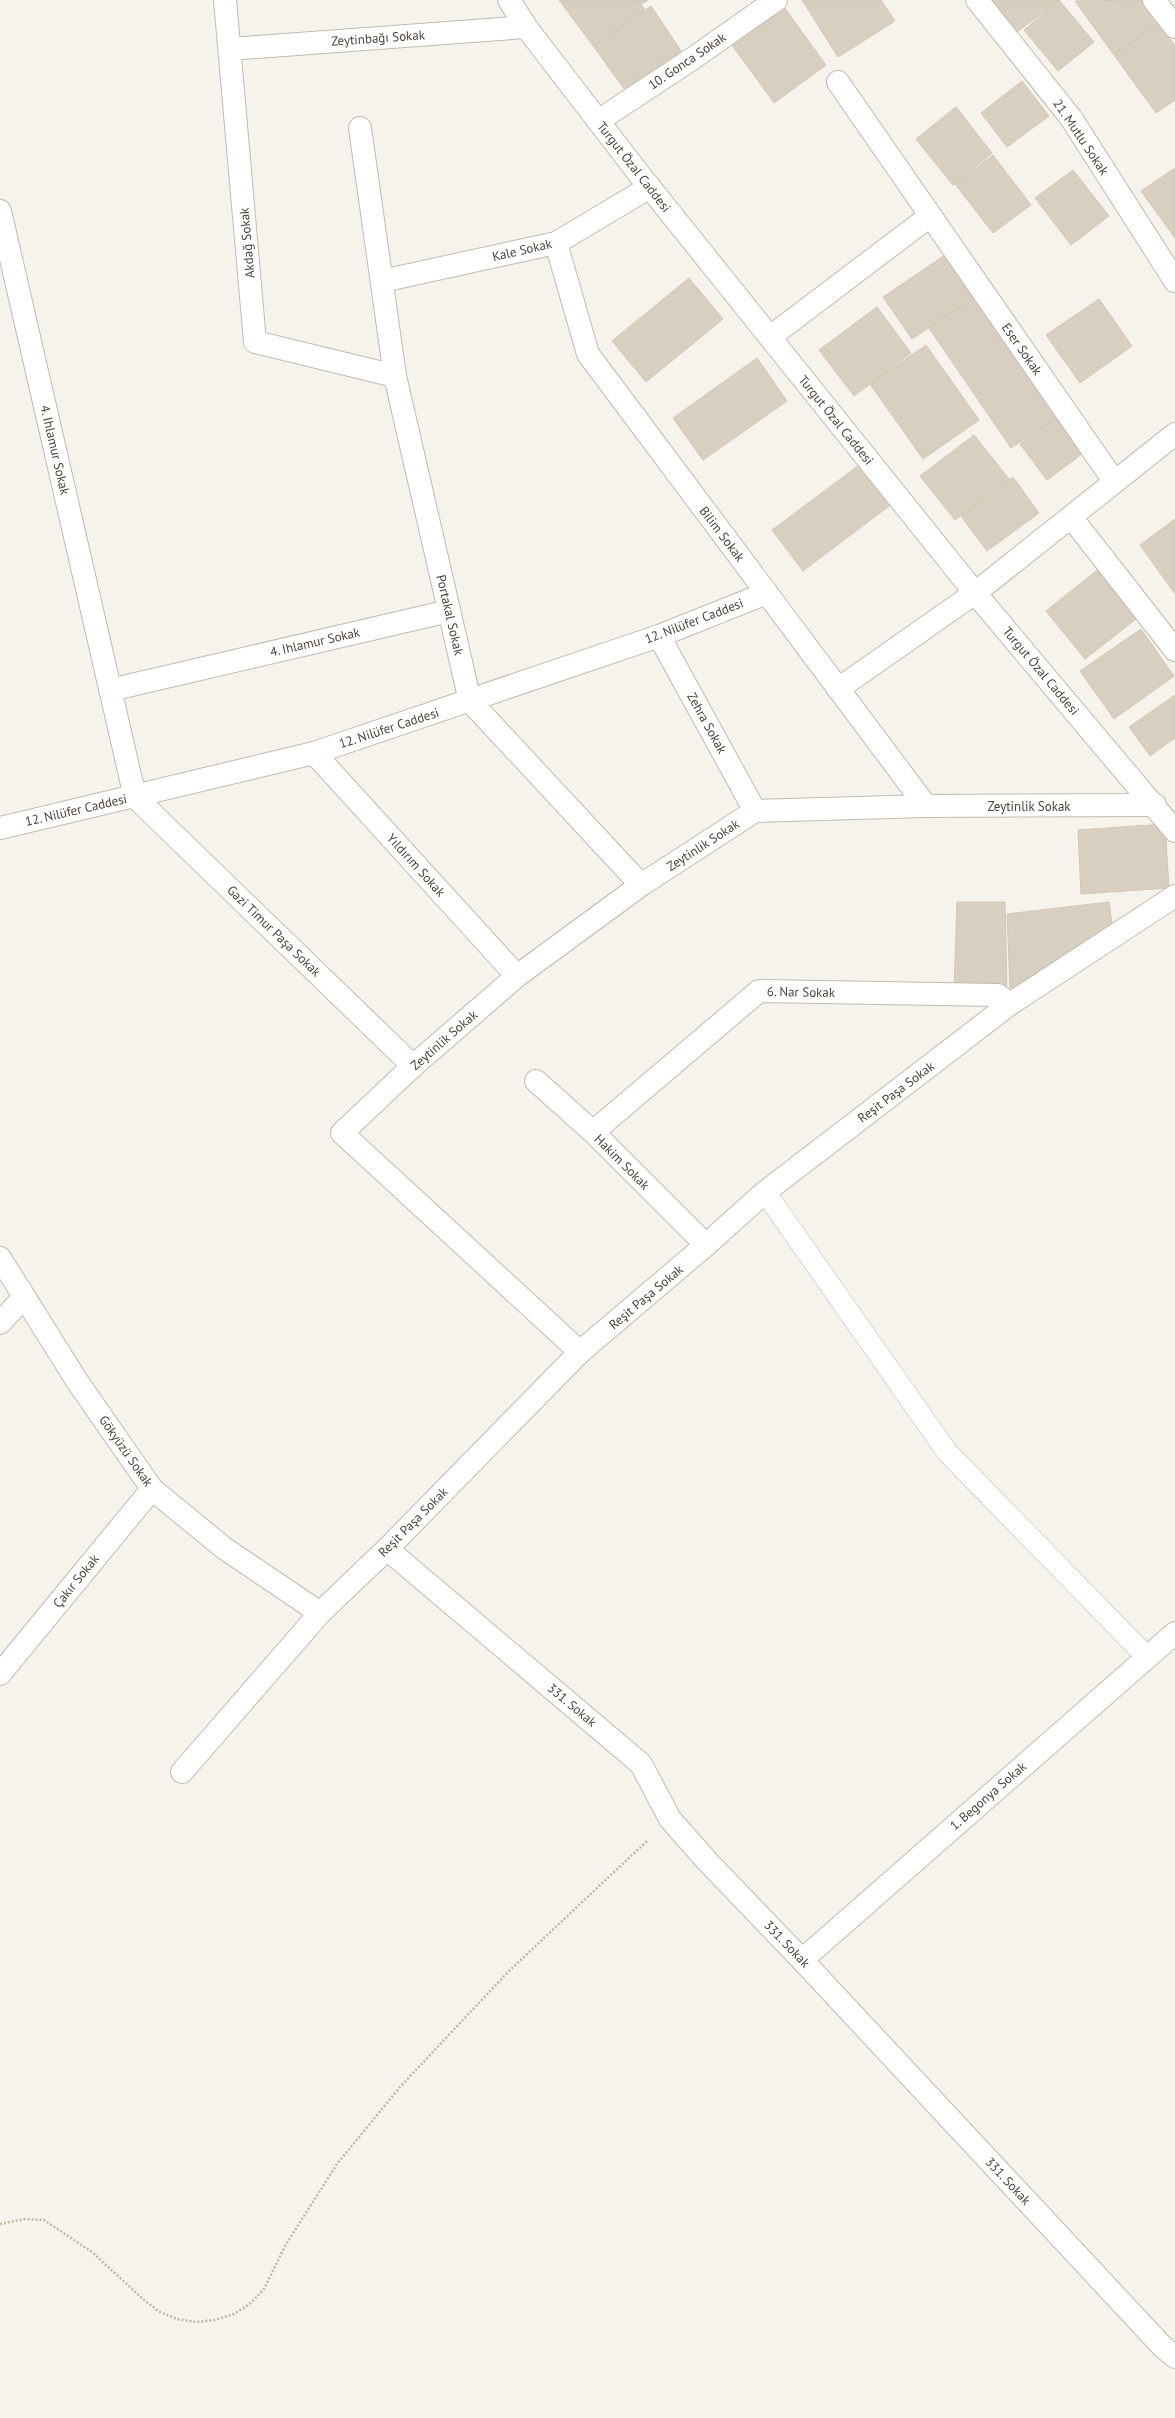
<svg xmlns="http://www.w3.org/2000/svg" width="1175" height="2418" font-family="'PT Sans',sans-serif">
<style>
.building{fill:#d8cfc1;stroke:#d3c7b4}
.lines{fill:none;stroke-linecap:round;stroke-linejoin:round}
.service-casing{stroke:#c2bbae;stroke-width:22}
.minor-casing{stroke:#c2bbae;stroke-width:24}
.tertiary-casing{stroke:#c2bbae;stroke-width:24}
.path{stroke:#c4b79f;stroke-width:2.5;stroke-dasharray:2 2;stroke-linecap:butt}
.service{stroke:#fff;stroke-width:21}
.minor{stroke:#fff;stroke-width:22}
.tertiary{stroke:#fff;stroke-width:22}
.labels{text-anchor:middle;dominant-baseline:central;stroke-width:3;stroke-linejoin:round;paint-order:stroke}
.street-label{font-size:13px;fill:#4b4439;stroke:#fff}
</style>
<rect width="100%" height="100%" fill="#f6f3ec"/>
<g class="building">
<path d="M 559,0 L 638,0 L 645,10 L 594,47 Z"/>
<path d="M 638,0 L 648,0 L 641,4 Z"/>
<path d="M 802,0 L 881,0 L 895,21 L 838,57 Z"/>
<path d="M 993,0 L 1059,0 L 1017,32 Z"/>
<path d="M 1059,0 L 1094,42 L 1058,71 L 1024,30 Z"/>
<path d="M 1142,0 L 1159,23 L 1114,55 L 1075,1 Z"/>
<path d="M 651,6 L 681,51 L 627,93 L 594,47 Z"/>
<path d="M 784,7 L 826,65 L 774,103 L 732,45 Z"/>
<path d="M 1159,23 L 1175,46 L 1175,100 L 1156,113 L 1114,55 Z"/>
<path d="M 1022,81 L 1049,116 L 1007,147 L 981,113 Z"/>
<path d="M 956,107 L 992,153 L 953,185 L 916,139 Z"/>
<path d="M 993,155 L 1031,205 L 993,233 L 955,184 Z"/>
<path d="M 1175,168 L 1175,238 L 1141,191 Z"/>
<path d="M 1073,170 L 1109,216 L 1071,245 L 1035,198 Z"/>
<path d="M 945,255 L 974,297 L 912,339 L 883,297 Z"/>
<path d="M 689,278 L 723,319 L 646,382 L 612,341 Z"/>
<path d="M 974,297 L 1066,411 L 1011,448 L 929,328 Z"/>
<path d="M 1099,299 L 1132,346 L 1080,383 L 1046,335 Z"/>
<path d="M 877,307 L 911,353 L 854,396 L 819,350 Z"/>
<path d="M 926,345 L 979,420 L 923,459 L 870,384 Z"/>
<path d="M 757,358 L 787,401 L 703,460 L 673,418 Z"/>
<path d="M 1072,406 L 1098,442 L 1047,480 L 1020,444 Z"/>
<path d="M 974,435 L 1009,479 L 955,520 L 920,476 Z"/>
<path d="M 866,460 L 897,500 L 803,571 L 772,530 Z"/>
<path d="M 1013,477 L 1039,513 L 987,551 L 961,516 Z"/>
<path d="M 1175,519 L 1175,594 L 1140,545 Z"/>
<path d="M 1101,567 L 1140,616 L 1085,659 L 1046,611 Z"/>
<path d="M 1141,629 L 1174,676 L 1114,719 L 1080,671 Z"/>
<path d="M 1175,695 L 1175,738 L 1150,756 L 1129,727 Z"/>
<path d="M 1165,824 L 1169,888 L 1081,894 L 1078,830 Z"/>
<path d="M 957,902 L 1005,902 L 1007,991 L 954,990 Z"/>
<path d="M 1109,902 L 1113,931 L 1030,986 L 1010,988 L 1007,914 Z"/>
</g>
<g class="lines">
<g class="service-casing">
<path id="service" d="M 765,1192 L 947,1452 L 1147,1657"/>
</g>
<g class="minor-casing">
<g id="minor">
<path d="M 225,0 L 255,342 L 395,376"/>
<path d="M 977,0 L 1071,118 L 1175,281"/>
<path d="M 1154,0 L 1175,27"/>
<path d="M 230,49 L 526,27"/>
<path d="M 838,82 L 1114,481"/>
<path d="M 598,121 L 692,59 L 776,0"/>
<path d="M 360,128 L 395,376 L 470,701 L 641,885"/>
<path d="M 0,211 L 135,797 L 413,1066"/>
<path d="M 556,243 L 588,354 L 926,806"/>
<path d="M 382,281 L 556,243 L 650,187"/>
<path d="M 770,337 L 930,216"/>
<path d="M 1071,517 L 1175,650"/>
<path d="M 659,636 L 755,811"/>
<path d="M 838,689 L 975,593 L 1175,434"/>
<path d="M 110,690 L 449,611"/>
<path d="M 314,753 L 517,976"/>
<path d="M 0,828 L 314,753 L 659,636 L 767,593"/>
<path d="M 536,1081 L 593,1132 L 706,1245"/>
<path d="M 593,1132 L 759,991 L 998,995 L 1010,1004"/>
<path d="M 0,1258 L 77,1381 L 152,1489 L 224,1548 L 320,1613"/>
<path d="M 0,1323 L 24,1297"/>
<path d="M 580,1352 L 342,1133 L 413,1066 L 517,976 L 641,885 L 755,811 L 926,806 L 1155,805"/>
<path d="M 387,1549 L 641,1764 L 670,1819 L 707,1861 L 802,1960 L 1162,2346 L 1175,2357"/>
<path d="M 0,1674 L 152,1489"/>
<path d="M 182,1772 L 320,1613 L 387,1549 L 580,1352 L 706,1245 L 765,1192 L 1010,1004 L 1175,896"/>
<path d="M 802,1960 L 1175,1633"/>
</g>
</g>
<g class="tertiary-casing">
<path id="tertiary" d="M 509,0 L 526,27 L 639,174 L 975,593 L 1175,831"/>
</g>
<path class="path" d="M 0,2224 L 25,2219 L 44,2220 L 92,2252 L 144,2300 L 160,2312 L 177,2319 L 196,2322 L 215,2320 L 234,2314 L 251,2303 L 264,2289 L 285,2246 L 337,2164 L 400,2087 L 508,1972 L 647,1841"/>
<use href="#service" class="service"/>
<use href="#minor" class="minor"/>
<use href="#tertiary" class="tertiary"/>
</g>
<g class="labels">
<g class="street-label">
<text transform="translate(378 38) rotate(-4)">Zeytinbağı Sokak</text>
<text transform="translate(687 61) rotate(-34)">10. Gonca Sokak</text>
<text transform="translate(1081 137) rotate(56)">21. Mutlu Sokak</text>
<text transform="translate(634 167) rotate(52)">Turgut Özal Caddesi</text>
<text transform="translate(247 243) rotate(-95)">Akdağ Sokak</text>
<text transform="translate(522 250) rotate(-13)">Kale Sokak</text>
<text transform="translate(1022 349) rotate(55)">Eser Sokak</text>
<text transform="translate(836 420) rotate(51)">Turgut Özal Caddesi</text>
<text transform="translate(55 450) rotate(77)">4. Ihlamur Sokak</text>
<text transform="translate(722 534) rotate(53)">Bilim Sokak</text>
<text transform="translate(450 615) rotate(77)">Portakal Sokak</text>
<text transform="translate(694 621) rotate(-21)">12. Nilüfer Caddesi</text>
<text transform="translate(315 642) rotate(-13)">4. Ihlamur Sokak</text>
<text transform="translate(1041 671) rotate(50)">Turgut Özal Caddesi</text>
<text transform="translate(707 723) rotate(61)">Zehra Sokak</text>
<text transform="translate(389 728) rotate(-18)">12. Nilüfer Caddesi</text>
<text x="1029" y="806">Zeytinlik Sokak</text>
<text transform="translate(76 810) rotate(-13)">12. Nilüfer Caddesi</text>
<text transform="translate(703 845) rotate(-33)">Zeytinlik Sokak</text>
<text transform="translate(416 865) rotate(48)">Yıldırım Sokak</text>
<text transform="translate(274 931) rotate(44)">Gazi Timur Paşa Sokak</text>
<text transform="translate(801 992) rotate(1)">6. Nar Sokak</text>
<text transform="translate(444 1040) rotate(-41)">Zeytinlik Sokak</text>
<text transform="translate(896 1092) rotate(-37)">Reşit Paşa Sokak</text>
<text transform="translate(622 1162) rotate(45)">Hakim Sokak</text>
<text transform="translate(646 1297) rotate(-40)">Reşit Paşa Sokak</text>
<text transform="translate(126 1451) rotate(55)">Gökyüzü Sokak</text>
<text transform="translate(413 1522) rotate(-45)">Reşit Paşa Sokak</text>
<text transform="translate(76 1581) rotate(-51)">Çakır Sokak</text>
<text transform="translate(572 1705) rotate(40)">331. Sokak</text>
<text transform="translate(988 1796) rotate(-41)">1. Begonya Sokak</text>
<text transform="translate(787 1944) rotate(46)">331. Sokak</text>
<text transform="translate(1008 2181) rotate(47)">331. Sokak</text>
</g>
</g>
</svg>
